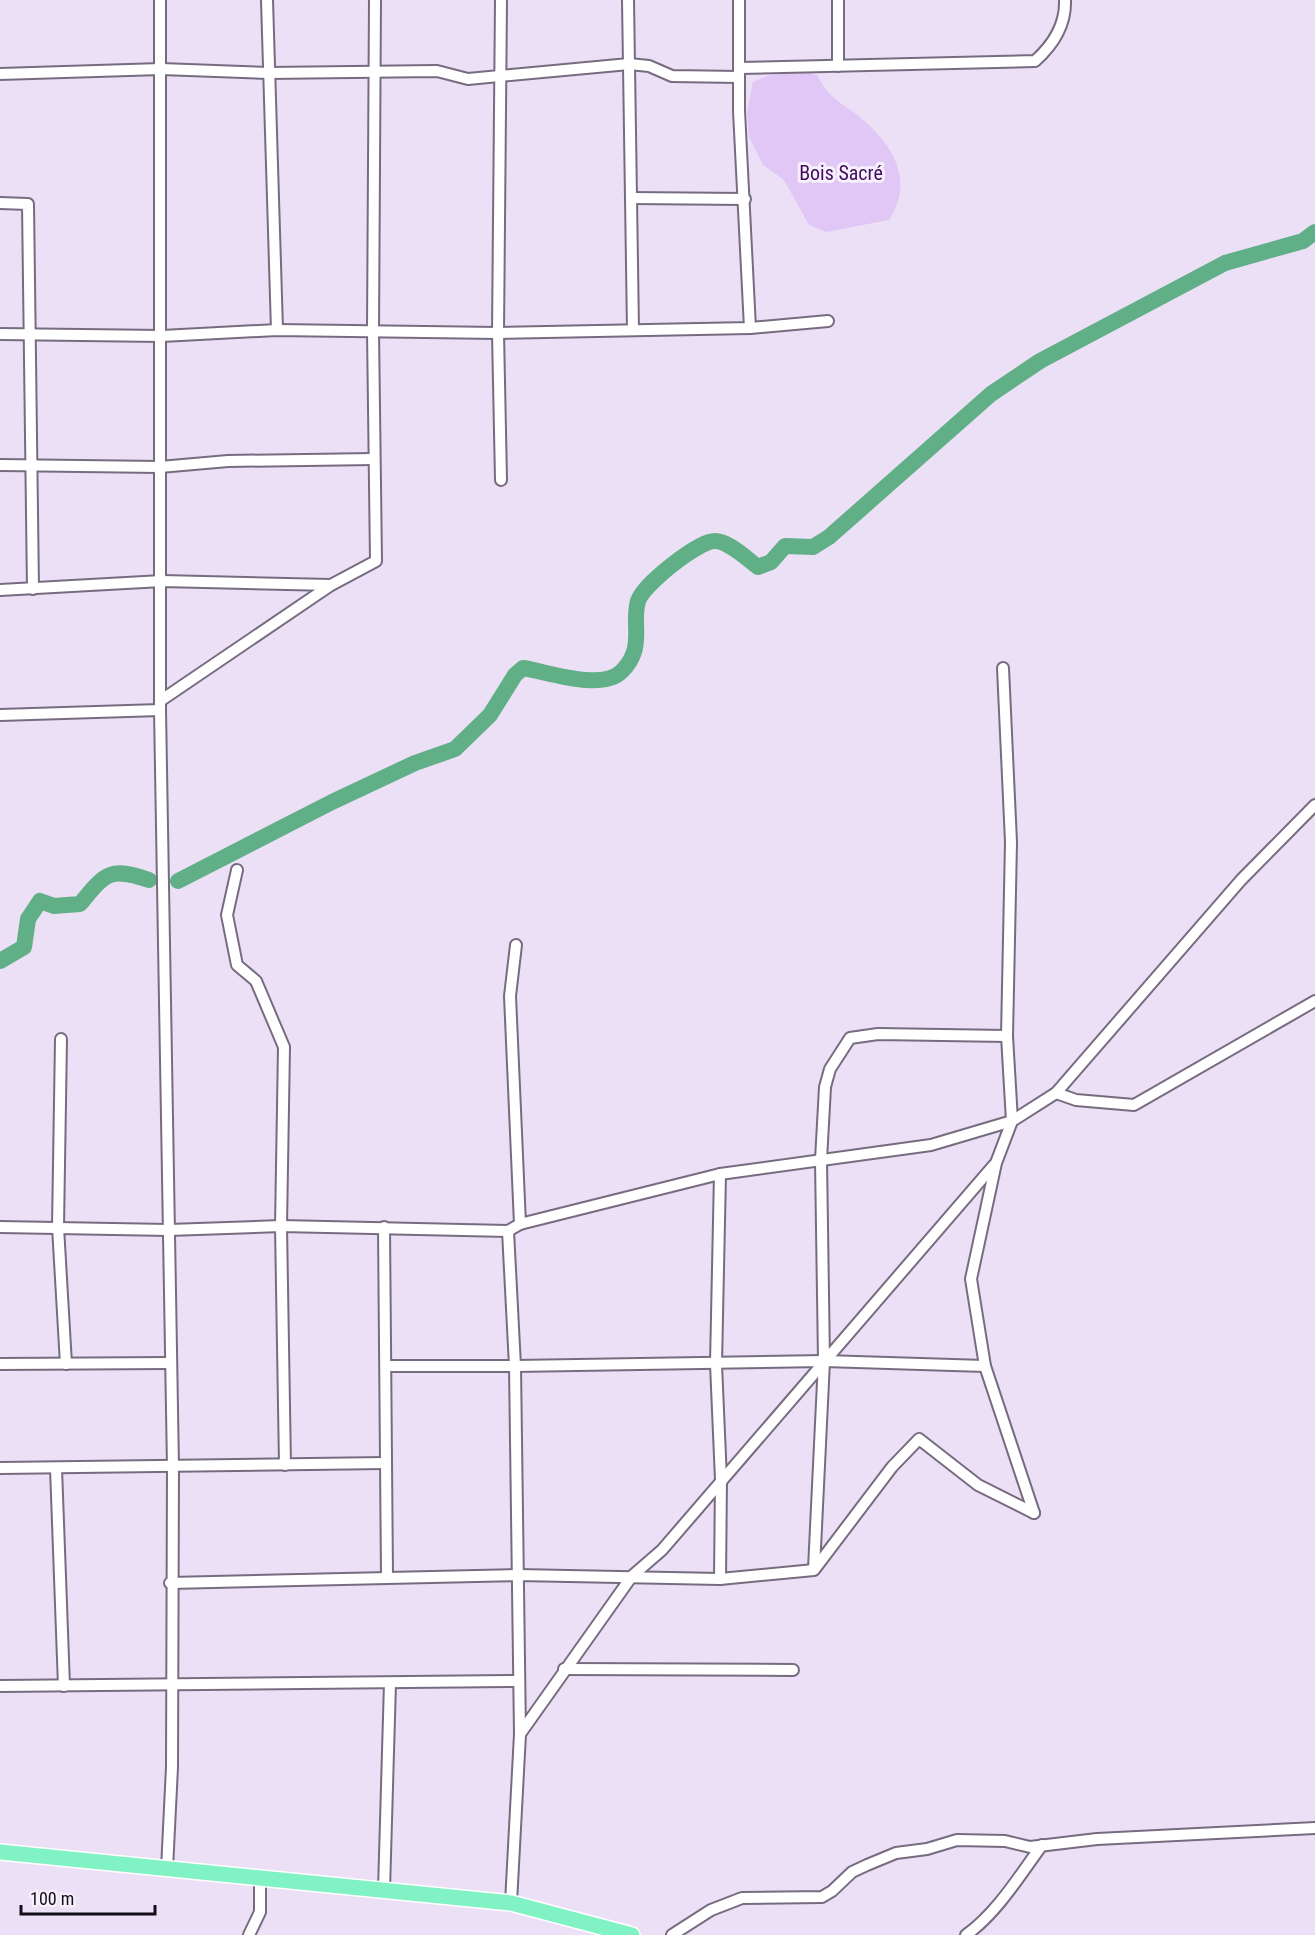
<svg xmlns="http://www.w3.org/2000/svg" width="1315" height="1935" font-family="'Roboto Condensed',sans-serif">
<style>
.green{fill:#e1c7f5}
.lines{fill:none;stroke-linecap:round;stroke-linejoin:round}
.river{stroke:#60af86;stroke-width:16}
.street-casing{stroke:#776c7f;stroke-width:14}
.primary-casing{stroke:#fff;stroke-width:18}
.street{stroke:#fff;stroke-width:10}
.primary{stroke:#80f2c4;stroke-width:15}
.labels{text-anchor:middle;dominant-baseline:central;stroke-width:6;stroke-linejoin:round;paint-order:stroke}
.park-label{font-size:20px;fill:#400d5a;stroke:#f7f0fd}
</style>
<rect width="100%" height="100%" fill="#ece0f6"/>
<path class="green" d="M 804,70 L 818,76 C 828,98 842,103 860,117 C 893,145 915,180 889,220 L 826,232 L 809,225 L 784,180 L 763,165 L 749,137 L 747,112 L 753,82 L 767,76 Z"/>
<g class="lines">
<g class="river">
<path d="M 178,881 L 332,802 L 415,763 L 455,749 L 490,715 L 515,675 L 523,668 C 548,672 601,691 621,672 C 646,648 631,625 638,601 C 644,584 698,541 715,541 C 729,541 747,559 758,567 L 771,562 L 785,546 L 813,547 L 829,537 L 991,394 L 1040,361 L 1225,263 L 1303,241 L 1315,232"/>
<path d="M 0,961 L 24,947 L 28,919 L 40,901 L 54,906 L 80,904 C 105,874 109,866 149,880"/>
</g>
<g class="street-casing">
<g id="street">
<path d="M 160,0 L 160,710 L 173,1467 L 172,1767 L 167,1869"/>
<path d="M 267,0 L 277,330"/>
<path d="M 501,0 L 498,333 L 501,480"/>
<path d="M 628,0 L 633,330"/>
<path d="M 739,0 L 739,111 L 750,328"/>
<path d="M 838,66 L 838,0"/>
<path d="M 739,68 L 1035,61 C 1054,44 1066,25 1065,0"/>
<path d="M 0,74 L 161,69 L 268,73 L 437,71 L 468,79 L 629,64 L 649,66 L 672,76 L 739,77"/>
<path d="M 631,198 L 745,199"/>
<path d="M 0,203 L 28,204 L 33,589"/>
<path d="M 0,334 L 162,336 L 277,330 L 498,333 L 750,328 L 828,321"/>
<path d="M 0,465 L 160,467 L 228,461 L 374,459"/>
<path d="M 0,590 L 162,581 L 331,585"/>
<path d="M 1003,668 L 1011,842 L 1007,1036 L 1012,1121 L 996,1163 L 971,1279 L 985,1366 L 1034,1513"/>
<path d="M 160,701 L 331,585 L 376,561 L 373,331 L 375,0"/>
<path d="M 0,715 L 160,710"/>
<path d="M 237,870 L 227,915 L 237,965 L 256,981 L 284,1047 L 281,1226 L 285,1465"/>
<path d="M 516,945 L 510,996 L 520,1224"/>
<path d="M 61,1039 L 58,1227 L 66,1364"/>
<path d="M 1056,1093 L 1076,1100 L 1134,1105 L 1315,1001"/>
<path d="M 720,1174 L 716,1364 L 721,1480 L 720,1579"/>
<path d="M 0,1227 L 169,1230 L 281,1226 L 508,1231 L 520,1224 L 720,1174 L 931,1145 L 1012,1121 L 1056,1093 L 1241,880 L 1315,805"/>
<path d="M 384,1227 L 387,1577"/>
<path d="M 508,1231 L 515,1366 L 520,1734 L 511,1903"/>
<path d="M 0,1364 L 170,1363"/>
<path d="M 387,1366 L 515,1366 L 824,1361 L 985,1366"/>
<path d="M 0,1468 L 385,1463"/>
<path d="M 56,1468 L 64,1686"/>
<path d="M 814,1569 L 824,1361 L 821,1160 L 825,1087 L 830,1069 L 850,1038 L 878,1034 L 1007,1036"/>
<path d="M 170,1583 L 518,1575 L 720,1579 L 814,1570 L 892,1467 L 919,1439 L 978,1485 L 1034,1513"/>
<path d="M 564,1669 L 793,1670"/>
<path d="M 0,1686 L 518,1681"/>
<path d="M 520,1734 L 632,1576 L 662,1550 L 994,1165"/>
<path d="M 384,1890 L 390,1683"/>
<path d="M 249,1935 L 260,1912 L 260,1878"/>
<path d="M 672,1935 L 711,1910 L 742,1898 L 822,1897 L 832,1891 L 852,1872 L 867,1865 L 896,1853 L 927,1849 L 957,1840 L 1005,1841 L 1030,1847 L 1097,1839 L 1315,1828"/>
<path d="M 966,1935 C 997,1913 1020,1875 1042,1845"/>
</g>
</g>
<g class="primary-casing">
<path id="primary" d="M 0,1852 L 511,1903 L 632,1935"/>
</g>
<use href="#street" class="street"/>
<use href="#primary" class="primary"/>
</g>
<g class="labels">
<g class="park-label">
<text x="841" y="173">Bois Sacré</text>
</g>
</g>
<path d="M21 1905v9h134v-9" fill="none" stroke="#120e15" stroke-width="3"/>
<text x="30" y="1905" font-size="18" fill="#120e15" stroke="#f7f0fd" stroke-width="4.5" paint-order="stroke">100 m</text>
</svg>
